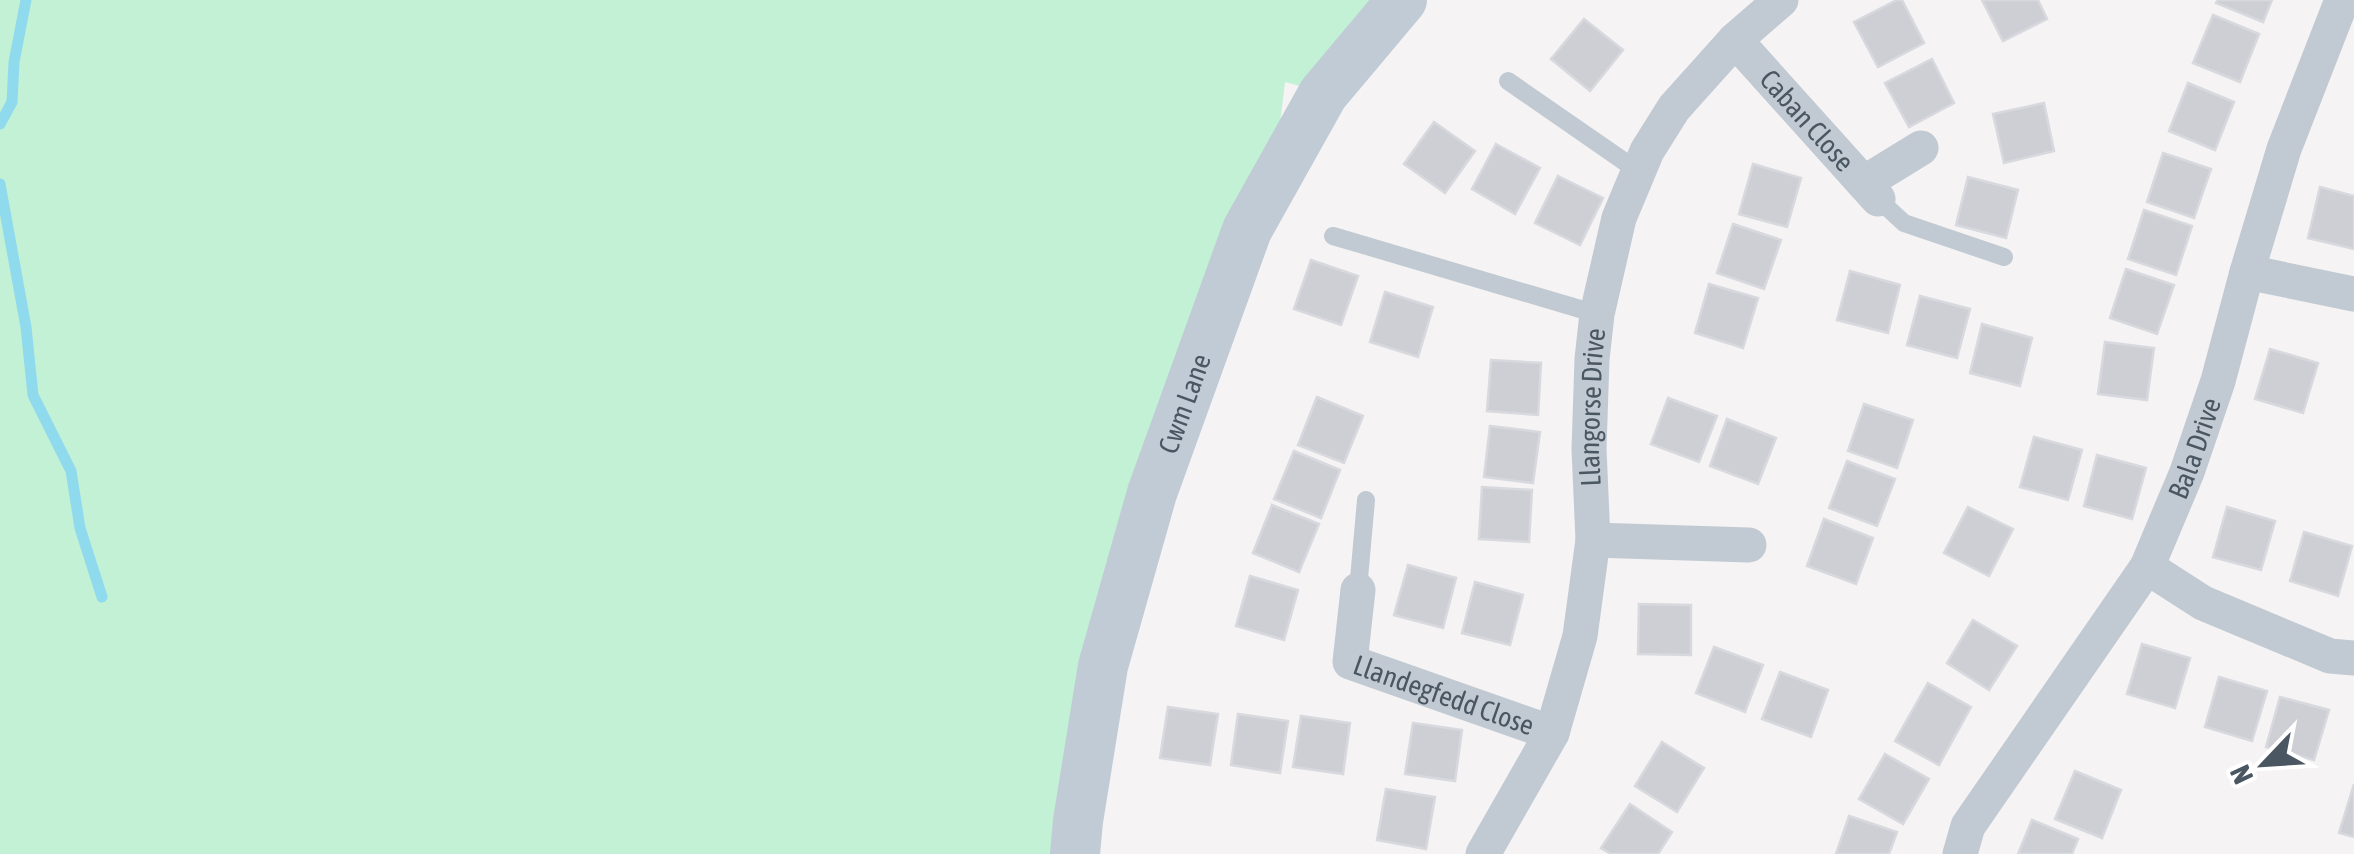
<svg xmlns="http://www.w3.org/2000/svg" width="2354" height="854" font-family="'Asap Condensed',sans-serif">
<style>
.green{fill:#c3f1d5}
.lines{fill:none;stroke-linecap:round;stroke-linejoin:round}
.stream{stroke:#90daee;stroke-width:11}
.building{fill:#cdcfd5;stroke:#d7d9de;stroke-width:2.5}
.lane{stroke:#c1cad2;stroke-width:18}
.street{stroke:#c1cad2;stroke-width:35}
.secondary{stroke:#c1cbd6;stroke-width:50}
.labels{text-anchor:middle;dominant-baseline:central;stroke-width:9;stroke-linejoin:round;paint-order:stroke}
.street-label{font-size:28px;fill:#4a5661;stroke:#fff}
</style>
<rect width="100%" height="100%" fill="#f5f3f3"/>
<path class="green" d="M 0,0 L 1376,0 L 1300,86 L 1285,82 L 1278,140 L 1059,854 L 0,854 Z"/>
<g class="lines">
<g class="stream">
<path d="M 0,124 L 12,102 L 14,62 L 26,0"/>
<path d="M 0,184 L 26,327 L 33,395 L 71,471 L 80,528 L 102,597"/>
</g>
</g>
<g class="building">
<path d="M 1897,0 L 1902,0 L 1924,43 L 1878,67 L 1854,22 Z"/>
<path d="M 1982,0 L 2038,0 L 2047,19 L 2003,41 Z"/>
<path d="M 2218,0 L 2272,0 L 2263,22 L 2216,3 Z"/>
<path d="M 2213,15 L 2259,34 L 2240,82 L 2193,63 Z"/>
<path d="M 1584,19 L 1623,50 L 1590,91 L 1551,59 Z"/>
<path d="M 1932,59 L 1954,103 L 1909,127 L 1885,83 Z"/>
<path d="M 2188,83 L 2234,102 L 2215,150 L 2169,131 Z"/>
<path d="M 2044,103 L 2054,151 L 2004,163 L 1993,114 Z"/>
<path d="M 1434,122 L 1475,151 L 1445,193 L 1404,164 Z"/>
<path d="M 1496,144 L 1540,168 L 1515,214 L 1472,189 Z"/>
<path d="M 2163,153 L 2211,169 L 2194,218 L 2147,202 Z"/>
<path d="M 1753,164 L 1801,178 L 1787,227 L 1739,214 Z"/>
<path d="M 1558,176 L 1603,198 L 1580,245 L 1535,223 Z"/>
<path d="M 1968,177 L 2018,190 L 2006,238 L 1956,225 Z"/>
<path d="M 2320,187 L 2354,196 L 2354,249 L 2308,238 Z"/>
<path d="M 2144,210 L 2192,226 L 2176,275 L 2128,259 Z"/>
<path d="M 1733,224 L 1781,240 L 1764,289 L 1717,273 Z"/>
<path d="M 1311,260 L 1358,276 L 1341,325 L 1294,309 Z"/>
<path d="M 2126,269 L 2174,285 L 2157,334 L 2110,318 Z"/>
<path d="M 1850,271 L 1900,285 L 1888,333 L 1837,320 Z"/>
<path d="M 1709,284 L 1758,298 L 1743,348 L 1695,333 Z"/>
<path d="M 1385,292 L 1433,307 L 1418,357 L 1370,342 Z"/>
<path d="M 1920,296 L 1970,309 L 1957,358 L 1907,345 Z"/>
<path d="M 1982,324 L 2032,338 L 2020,386 L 1970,373 Z"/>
<path d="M 2105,342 L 2154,348 L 2147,400 L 2098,394 Z"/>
<path d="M 2270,349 L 2318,363 L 2303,413 L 2255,399 Z"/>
<path d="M 1491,360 L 1541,363 L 1538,415 L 1487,411 Z"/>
<path d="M 1317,397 L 1363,416 L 1344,463 L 1298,445 Z"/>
<path d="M 1668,398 L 1717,416 L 1699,462 L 1651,444 Z"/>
<path d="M 1864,404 L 1913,420 L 1897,468 L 1848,451 Z"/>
<path d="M 1727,419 L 1776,438 L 1758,484 L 1710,466 Z"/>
<path d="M 1490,426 L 1540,432 L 1533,483 L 1484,477 Z"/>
<path d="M 2034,437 L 2082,450 L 2068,500 L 2020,487 Z"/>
<path d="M 1294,451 L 1340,470 L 1321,518 L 1274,499 Z"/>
<path d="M 2097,455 L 2146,468 L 2132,519 L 2084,506 Z"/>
<path d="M 1847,461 L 1895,479 L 1877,526 L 1829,508 Z"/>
<path d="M 1482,487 L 1532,490 L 1529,542 L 1479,539 Z"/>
<path d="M 1272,505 L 1319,524 L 1299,572 L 1253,553 Z"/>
<path d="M 1968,507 L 2013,529 L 1989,576 L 1944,553 Z"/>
<path d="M 2227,507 L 2275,521 L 2261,570 L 2213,557 Z"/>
<path d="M 1824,519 L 1873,538 L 1856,584 L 1807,566 Z"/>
<path d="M 2304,532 L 2352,546 L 2338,596 L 2290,581 Z"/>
<path d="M 1408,565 L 1456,578 L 1443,628 L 1394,615 Z"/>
<path d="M 1250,576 L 1298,590 L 1284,640 L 1236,626 Z"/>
<path d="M 1475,582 L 1523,595 L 1510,645 L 1462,633 Z"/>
<path d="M 1639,604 L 1691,605 L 1691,655 L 1638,654 Z"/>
<path d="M 1973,620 L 2017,646 L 1989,690 L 1947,663 Z"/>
<path d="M 2142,644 L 2190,658 L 2175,708 L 2127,694 Z"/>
<path d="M 1714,647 L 1763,665 L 1745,712 L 1696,693 Z"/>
<path d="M 1780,672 L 1828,690 L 1811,737 L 1762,719 Z"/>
<path d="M 2219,677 L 2267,691 L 2252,741 L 2205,727 Z"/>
<path d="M 1928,683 L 1971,707 L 1939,765 L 1895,741 Z"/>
<path d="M 2280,697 L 2329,710 L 2314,760 L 2266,747 Z"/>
<path d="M 1168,707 L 1218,714 L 1210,765 L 1160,758 Z"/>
<path d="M 1238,714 L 1288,721 L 1280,773 L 1231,765 Z"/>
<path d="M 1301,716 L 1350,723 L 1343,774 L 1293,767 Z"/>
<path d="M 1413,723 L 1462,730 L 1455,781 L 1405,774 Z"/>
<path d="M 1662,742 L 1704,768 L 1677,812 L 1635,786 Z"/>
<path d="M 1885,754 L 1929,779 L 1903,824 L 1859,799 Z"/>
<path d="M 2075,771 L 2121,790 L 2102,838 L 2055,819 Z"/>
<path d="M 2354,784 L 2354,837 L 2339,833 Z"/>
<path d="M 1386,789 L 1435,797 L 1426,849 L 1377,840 Z"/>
<path d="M 1630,804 L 1672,832 L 1658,854 L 1611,854 L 1601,848 Z"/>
<path d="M 1849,816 L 1897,832 L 1889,854 L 1836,854 Z"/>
<path d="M 2032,820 L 2078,839 L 2072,854 L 2018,854 Z"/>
</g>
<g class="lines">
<g class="lane">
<path d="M 1508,81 L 1638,171"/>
<path d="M 1878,199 L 1904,223 L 2004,257"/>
<path d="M 1333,236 L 1597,314"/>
<path d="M 1358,590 L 1366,500"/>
</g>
<g class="street">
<path id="s1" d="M 1735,40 L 1878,199"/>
<path d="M 1864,183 L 1921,148"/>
<path d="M 2247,272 L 2354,294"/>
<path d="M 1593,540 L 1749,545"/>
<path d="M 2147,567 L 2203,603 L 2330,656 L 2354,658"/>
<path id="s2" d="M 1358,590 L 1350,662 L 1552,733"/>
<path id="s3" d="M 1483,854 L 1552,733 L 1580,636 L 1593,540 L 1589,449 L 1592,359 L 1597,314 L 1619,218 L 1647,151 L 1674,108 L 1735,40 L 1781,0"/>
<path id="s4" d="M 1960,854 L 1968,826 L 2147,567 L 2187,472 L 2218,381 L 2247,272 L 2284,149 L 2342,0"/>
</g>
<path class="secondary" id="s5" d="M 1075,854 L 1078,821 L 1103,666 L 1152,493 L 1247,230 L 1323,94 L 1402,0"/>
</g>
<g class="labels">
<g class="street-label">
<text stroke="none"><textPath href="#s1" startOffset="108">Caban Close</textPath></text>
<text stroke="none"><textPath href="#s5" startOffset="465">Cwm Lane</textPath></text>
<text stroke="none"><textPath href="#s3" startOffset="470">Llangorse Drive</textPath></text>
<text stroke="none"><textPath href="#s4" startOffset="472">Bala Drive</textPath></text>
<text stroke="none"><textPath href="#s2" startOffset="172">Llandegfedd Close</textPath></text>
</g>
</g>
<g transform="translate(2264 764) rotate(245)" stroke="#ffffff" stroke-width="8" paint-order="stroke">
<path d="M0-8L18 38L0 25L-18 38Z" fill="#4a5661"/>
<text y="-15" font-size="28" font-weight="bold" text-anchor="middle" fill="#4a5661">N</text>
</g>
</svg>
